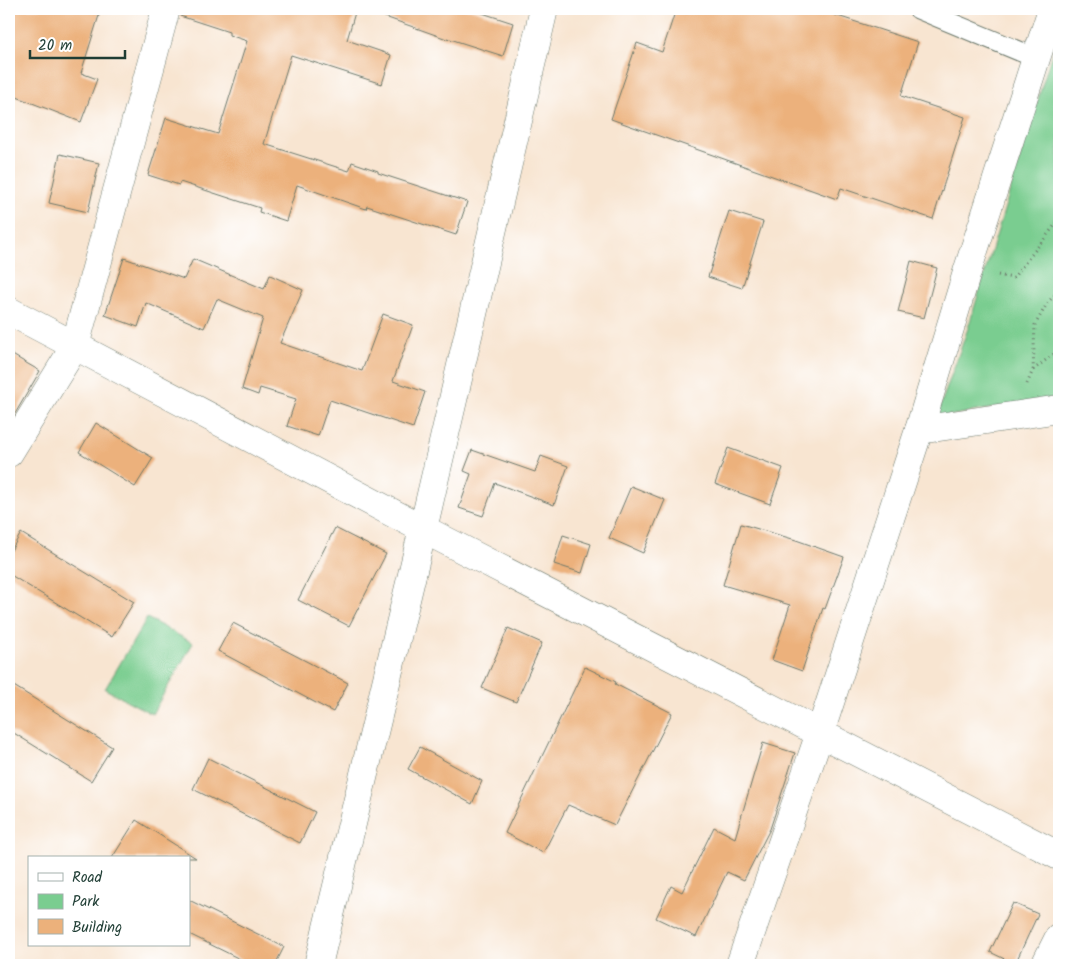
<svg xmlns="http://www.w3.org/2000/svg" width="1068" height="974" font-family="Kalam,sans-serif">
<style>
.green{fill:#7acd90;stroke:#4c8562}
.building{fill:#ecb17b}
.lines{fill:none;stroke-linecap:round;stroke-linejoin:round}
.service-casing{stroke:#6b786b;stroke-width:21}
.minor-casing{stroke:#6b786b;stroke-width:29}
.tertiary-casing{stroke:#6b786b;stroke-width:29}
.path{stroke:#6b786b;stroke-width:3;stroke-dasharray:1 4;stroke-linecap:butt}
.service{stroke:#fff;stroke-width:19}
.minor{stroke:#fff;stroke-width:28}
.tertiary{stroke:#fff;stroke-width:28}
</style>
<rect width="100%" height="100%" fill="#fff"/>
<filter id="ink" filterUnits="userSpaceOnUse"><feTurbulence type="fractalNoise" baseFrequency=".02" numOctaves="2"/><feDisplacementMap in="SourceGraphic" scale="10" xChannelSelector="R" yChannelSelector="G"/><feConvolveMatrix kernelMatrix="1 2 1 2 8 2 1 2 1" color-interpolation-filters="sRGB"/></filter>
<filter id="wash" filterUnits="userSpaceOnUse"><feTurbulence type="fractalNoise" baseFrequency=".0096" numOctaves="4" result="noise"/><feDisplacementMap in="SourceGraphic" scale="20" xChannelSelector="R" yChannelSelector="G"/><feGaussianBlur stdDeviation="1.12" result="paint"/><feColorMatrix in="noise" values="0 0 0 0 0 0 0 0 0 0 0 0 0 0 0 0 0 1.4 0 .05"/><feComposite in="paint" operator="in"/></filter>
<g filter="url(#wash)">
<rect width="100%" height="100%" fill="#f8e5d1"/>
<g class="green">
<path d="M 1059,30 L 1059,397 L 936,418 L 968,328 Z"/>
<path d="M 147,618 L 193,643 L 152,714 L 105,689 Z"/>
</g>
<g id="blocks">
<g class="building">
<path d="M 9,9 L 101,9 L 81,73 L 97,79 L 81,122 L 9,94 Z"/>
<path d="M 181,9 L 356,9 L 347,40 L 391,55 L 382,84 L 291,55 L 264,144 L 349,171 L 352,162 L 378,171 L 378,173 L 467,202 L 456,235 L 367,206 L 366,209 L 297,185 L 286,221 L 259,212 L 260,208 L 180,182 L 179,185 L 148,175 L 166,118 L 218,134 L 247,41 L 229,35 L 229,32 L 180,16 Z"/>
<path d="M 372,9 L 470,9 L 513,23 L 503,56 L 447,38 L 447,39 L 371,12 Z"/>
<path d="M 676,9 L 816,9 L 918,42 L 901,96 L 965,117 L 933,219 L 841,188 L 837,199 L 611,119 L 637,43 L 662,52 Z"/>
<path d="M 60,154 L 99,163 L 88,212 L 49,203 Z"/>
<path d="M 729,211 L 763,222 L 742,288 L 708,277 Z"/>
<path d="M 124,258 L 184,279 L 193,259 L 264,289 L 270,275 L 303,290 L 280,343 L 362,371 L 383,314 L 413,325 L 393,381 L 425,392 L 413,428 L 330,400 L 318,436 L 287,426 L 296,399 L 260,388 L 258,395 L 242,389 L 263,318 L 217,299 L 204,328 L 146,303 L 138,327 L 105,315 Z"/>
<path d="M 911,261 L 937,268 L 924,318 L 898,312 Z"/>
<path d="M 9,353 L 40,371 L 9,424 Z"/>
<path d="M 96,423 L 153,458 L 135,487 L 79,452 Z"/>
<path d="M 728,448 L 783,468 L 770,504 L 715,484 Z"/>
<path d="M 472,450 L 535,472 L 541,456 L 568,466 L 554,505 L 495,483 L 483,516 L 459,508 L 471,474 L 464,471 Z"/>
<path d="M 631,486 L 665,500 L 643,553 L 609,538 Z"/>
<path d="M 741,524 L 796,540 L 844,557 L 825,609 L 823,608 L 802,671 L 772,660 L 790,605 L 723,585 Z"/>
<path d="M 335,528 L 386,554 L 349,626 L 298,600 Z"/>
<path d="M 21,533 L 134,602 L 112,637 L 9,574 L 9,554 Z"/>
<path d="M 563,535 L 591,544 L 582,573 L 554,564 Z"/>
<path d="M 233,623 L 348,683 L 333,712 L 218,651 Z"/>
<path d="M 508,628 L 542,643 L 516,702 L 482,688 Z"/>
<path d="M 585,667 L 616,682 L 615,684 L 672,713 L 615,825 L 568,805 L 543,853 L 505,833 Z"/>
<path d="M 9,683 L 112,747 L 91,781 L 9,730 Z"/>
<path d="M 763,743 L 795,753 L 770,829 L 744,880 L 727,872 L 696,937 L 656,918 L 671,886 L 682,892 L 714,827 L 735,838 Z"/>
<path d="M 420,747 L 482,781 L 472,804 L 408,769 Z"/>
<path d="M 208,758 L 315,812 L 300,843 L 193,789 Z"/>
<path d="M 136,820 L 196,858 L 112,858 Z"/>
<path d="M 189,900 L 284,947 L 275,965 L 252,965 L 189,934 Z"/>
<path d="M 1013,903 L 1038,914 L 1015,964 L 990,952 Z"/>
</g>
</g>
</g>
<g filter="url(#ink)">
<use href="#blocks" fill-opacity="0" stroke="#6b786b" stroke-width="1"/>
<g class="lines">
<g class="service-casing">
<path id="service" d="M 918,9 L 1036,58"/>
</g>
<g class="minor-casing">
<g id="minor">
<path d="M 919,430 L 1059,409"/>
<path d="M 9,453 L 75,346 L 166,9"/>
<path d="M 740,965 L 820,733 L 919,430 L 968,269 L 1052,9"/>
<path d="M 1045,965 L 1059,937"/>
</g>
</g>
<g class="tertiary-casing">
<g id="tertiary">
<path d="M 9,311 L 423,529 L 1059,856"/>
<path d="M 318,965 L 423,529 L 544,9"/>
</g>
</g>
<g class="path">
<path d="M 998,275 L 1013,278 L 1059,220"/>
<path d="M 1033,370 L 1059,350"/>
<path d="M 1027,384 L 1033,370 L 1035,325 L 1048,302 L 1059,291"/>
</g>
<use href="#service" class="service"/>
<use href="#minor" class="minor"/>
<use href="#tertiary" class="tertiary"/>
</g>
</g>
<rect width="1068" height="974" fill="none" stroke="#fff" stroke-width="30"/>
<rect x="28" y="856" width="162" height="90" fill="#ffffff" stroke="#a5b1ae"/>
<rect x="38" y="873" width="25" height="8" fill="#ffffff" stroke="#a5b1ae"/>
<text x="72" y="882" font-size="15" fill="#1f3d34">Road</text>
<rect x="38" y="894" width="25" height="15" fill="#7acd90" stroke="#a5b1ae"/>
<text x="72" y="906" font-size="15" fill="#1f3d34">Park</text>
<rect x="38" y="919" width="25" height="15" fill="#ecb17b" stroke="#a5b1ae"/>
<text x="72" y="932" font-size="15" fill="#1f3d34">Building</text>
<path d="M30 50v8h95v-8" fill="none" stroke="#1f3d34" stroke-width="2.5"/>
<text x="38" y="50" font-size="15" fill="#1f3d34" stroke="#ffffff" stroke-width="4" paint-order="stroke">20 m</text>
</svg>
